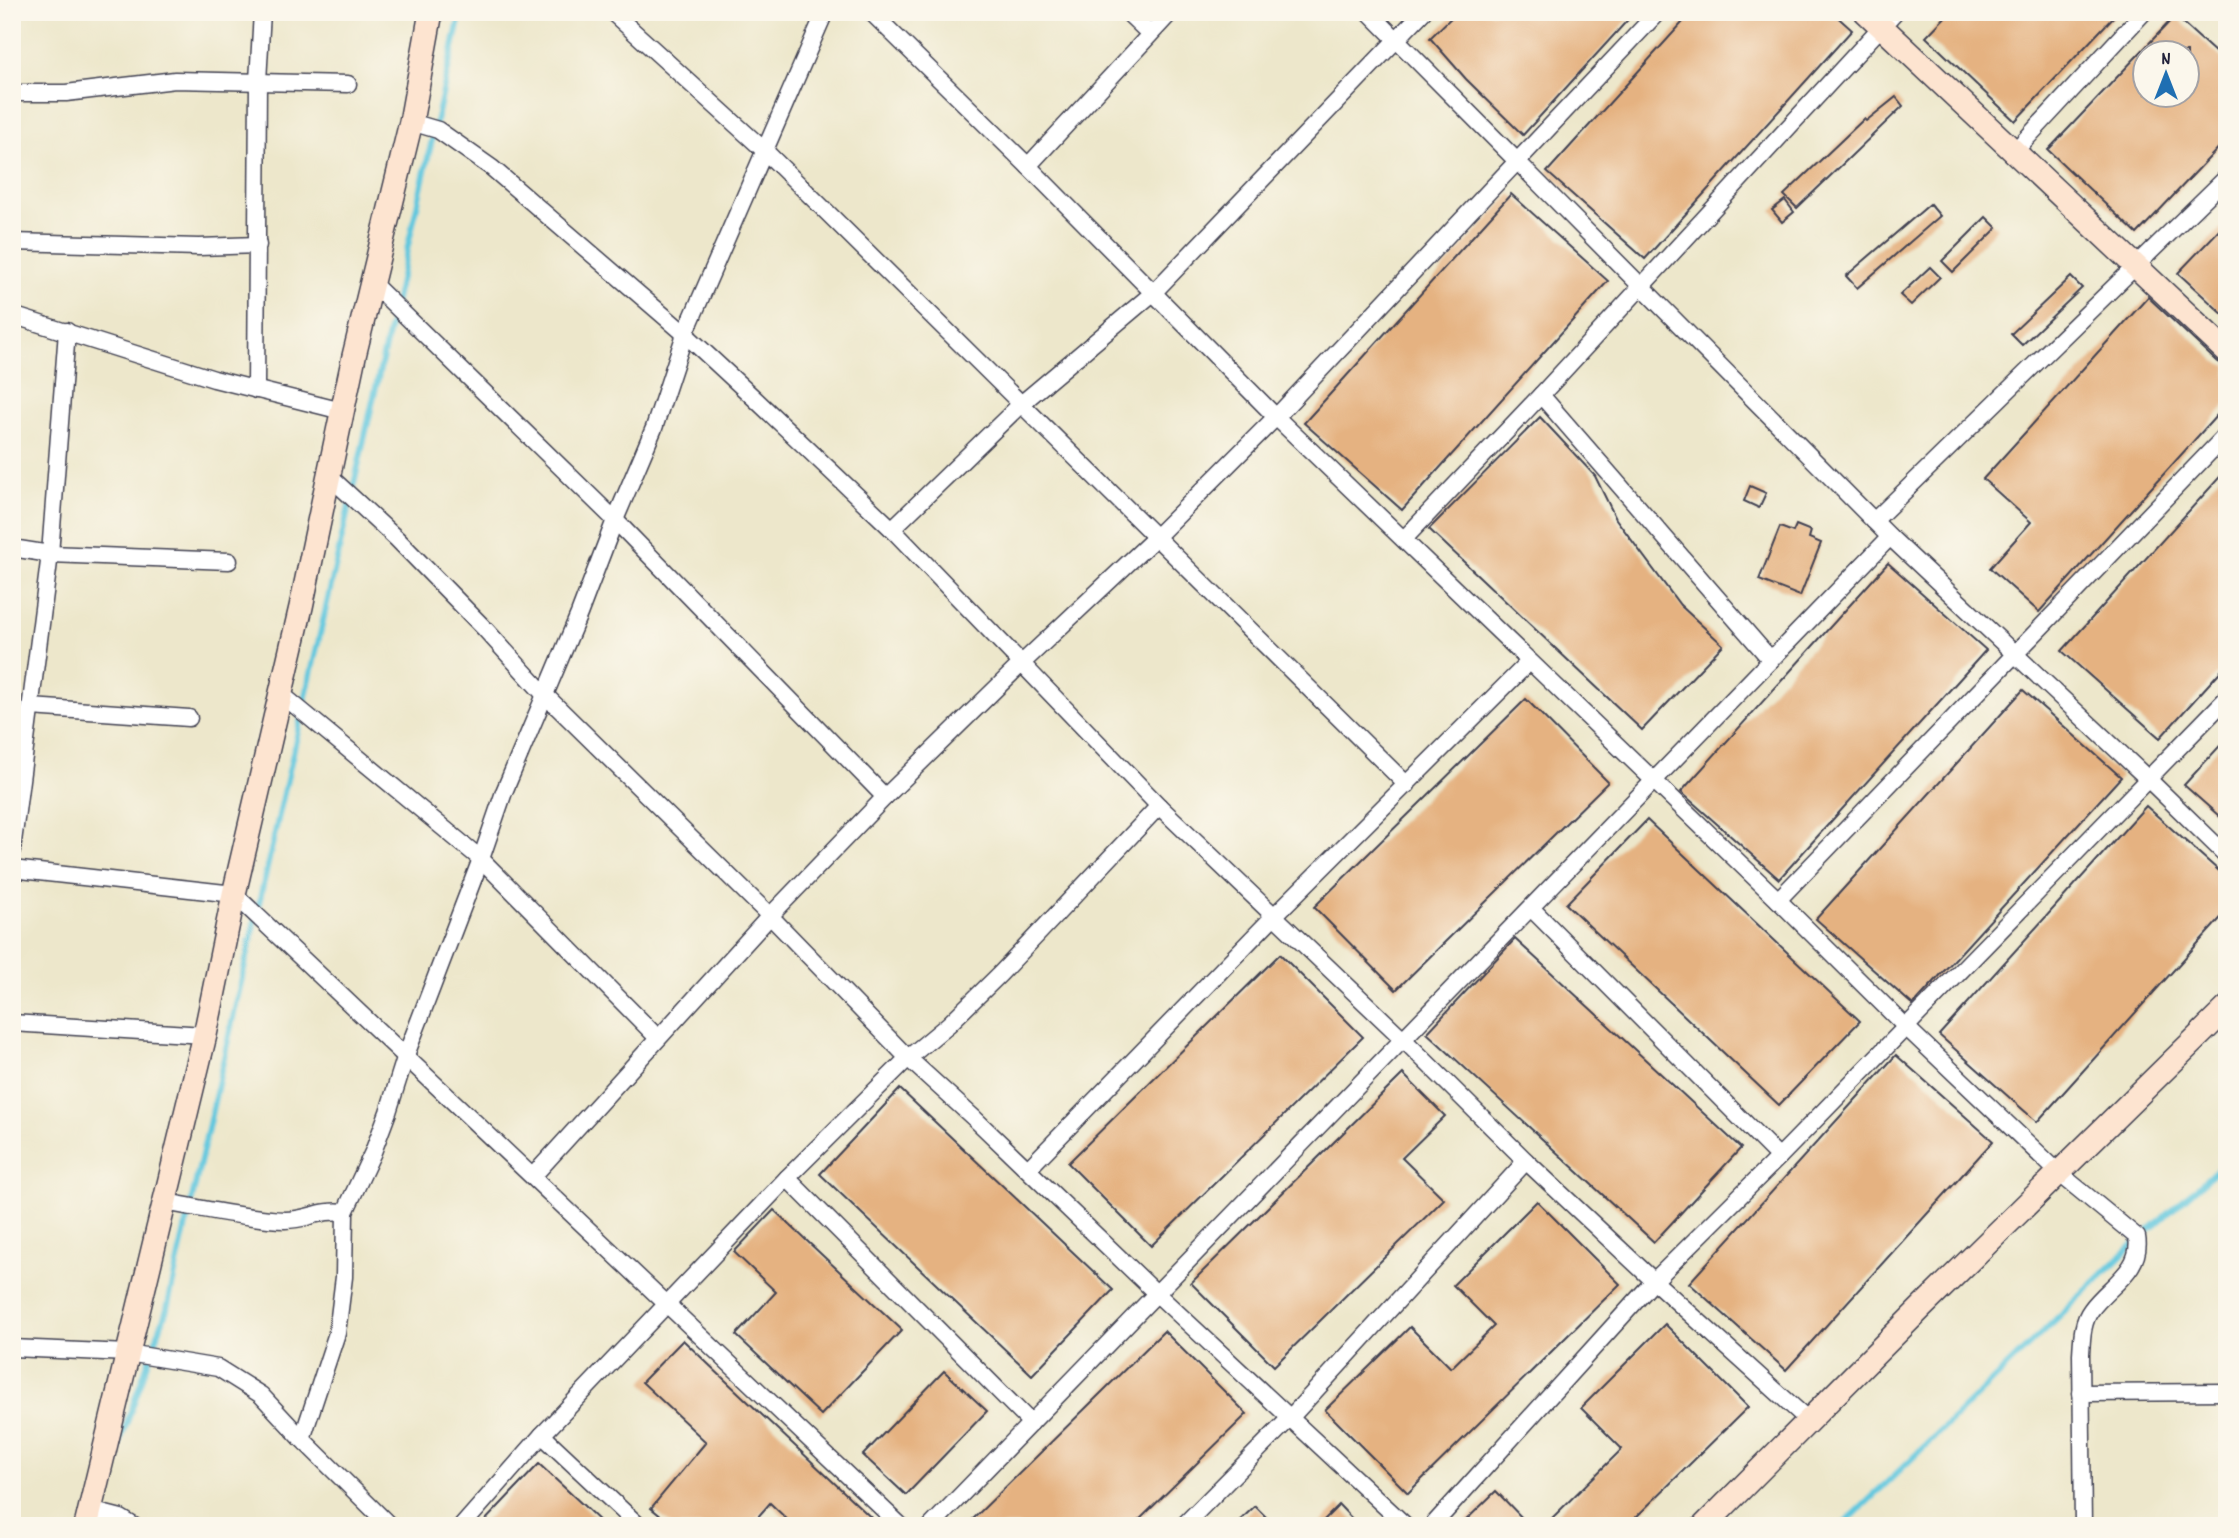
<svg xmlns="http://www.w3.org/2000/svg" width="2239" height="1538" font-family="Dekko,sans-serif">
<style>
.lines{fill:none;stroke-linecap:round;stroke-linejoin:round}
.stream{stroke:#61c7de;stroke-width:6}
.building{fill:#e5b281;fill-rule:evenodd}
.street-casing{stroke:#404051;stroke-width:19}
.secondary-casing{stroke:#404051;stroke-width:26}
.street{stroke:#fff;stroke-width:16}
.secondary{stroke:#fde4d0;stroke-width:23}
</style>
<rect width="100%" height="100%" fill="#fbf7ec"/>
<filter id="ink" filterUnits="userSpaceOnUse"><feTurbulence type="fractalNoise" baseFrequency=".0143" numOctaves="2"/><feDisplacementMap in="SourceGraphic" scale="14" xChannelSelector="R" yChannelSelector="G"/><feConvolveMatrix kernelMatrix="1 2 1 2 8 2 1 2 1" color-interpolation-filters="sRGB"/></filter>
<filter id="wash" filterUnits="userSpaceOnUse"><feTurbulence type="fractalNoise" baseFrequency=".00686" numOctaves="4" result="noise"/><feDisplacementMap in="SourceGraphic" scale="28" xChannelSelector="R" yChannelSelector="G"/><feGaussianBlur stdDeviation="1.57" result="paint"/><feColorMatrix in="noise" values="0 0 0 0 0 0 0 0 0 0 0 0 0 0 0 0 0 1.4 0 .05"/><feComposite in="paint" operator="in"/></filter>
<g filter="url(#wash)">
<rect width="100%" height="100%" fill="#ede7cb"/>
<g class="lines">
<g class="stream">
<path d="M 98,1526 L 116,1453 L 167,1309 L 461,12"/>
<path d="M 1842,1526 L 2138,1240 L 2227,1161"/>
</g>
</g>
<g id="blocks">
<g class="building">
<path d="M 1457,12 L 1635,12 L 1523,135 L 1466,79 L 1430,38 Z"/>
<path d="M 1692,12 L 1832,12 L 1852,30 L 1645,259 L 1547,172 Z"/>
<path d="M 1950,12 L 2118,12 L 2015,121 L 1926,37 Z"/>
<path d="M 2175,16 L 2227,63 L 2227,139 L 2137,234 L 2048,150 ZM 2145,52 L 2187,52 L 2187,94 L 2145,94 Z"/>
<path d="M 1896,97 L 1903,106 L 1797,208 L 1784,195 L 1864,119 L 1866,121 Z"/>
<path d="M 1511,194 L 1608,281 L 1402,510 L 1304,423 Z"/>
<path d="M 1785,200 L 1794,212 L 1782,222 L 1772,210 Z"/>
<path d="M 1930,204 L 1940,216 L 1857,288 L 1846,276 Z"/>
<path d="M 1986,217 L 1997,228 L 1953,272 L 1942,261 Z"/>
<path d="M 2227,222 L 2227,318 L 2178,273 Z"/>
<path d="M 1930,267 L 1940,277 L 1911,305 L 1900,295 Z"/>
<path d="M 2071,277 L 2082,288 L 2022,345 L 2011,334 Z"/>
<path d="M 2148,297 L 2217,362 L 2227,366 L 2227,404 L 2039,612 L 1990,568 L 2031,522 L 1983,479 Z"/>
<path d="M 1540,417 L 1595,476 L 1616,519 L 1680,605 L 1723,645 L 1642,730 L 1429,529 Z"/>
<path d="M 2227,469 L 2227,664 L 2160,738 L 2062,651 Z"/>
<path d="M 1750,486 L 1766,493 L 1759,508 L 1744,501 Z"/>
<path d="M 1796,525 L 1811,531 L 1809,538 L 1821,543 L 1800,596 L 1759,580 L 1780,527 L 1793,532 Z"/>
<path d="M 1888,563 L 1986,650 L 1779,879 L 1681,792 Z"/>
<path d="M 2023,690 L 2121,777 L 1913,1005 L 1816,919 Z"/>
<path d="M 1526,699 L 1608,782 L 1396,990 L 1314,907 Z"/>
<path d="M 2227,738 L 2227,823 L 2184,785 Z"/>
<path d="M 2146,806 L 2227,878 L 2227,911 L 2037,1122 L 1939,1035 Z"/>
<path d="M 1647,820 L 1860,1021 L 1779,1105 L 1566,904 Z"/>
<path d="M 1515,939 L 1741,1148 L 1654,1242 L 1427,1033 Z"/>
<path d="M 1280,954 L 1363,1037 L 1151,1246 L 1068,1163 Z"/>
<path d="M 1896,1055 L 1993,1141 L 1786,1370 L 1689,1283 Z"/>
<path d="M 1403,1074 L 1445,1116 L 1402,1158 L 1444,1199 L 1274,1366 L 1191,1283 Z"/>
<path d="M 900,1089 L 1113,1290 L 1032,1375 L 820,1174 Z"/>
<path d="M 1537,1201 L 1620,1284 L 1408,1493 L 1325,1410 L 1410,1327 L 1451,1368 L 1494,1326 L 1453,1285 Z"/>
<path d="M 774,1210 L 902,1330 L 821,1415 L 736,1335 L 776,1292 L 734,1252 Z"/>
<path d="M 1665,1324 L 1748,1407 L 1627,1526 L 1544,1526 L 1622,1449 L 1581,1408 Z"/>
<path d="M 1164,1331 L 1247,1414 L 1133,1526 L 966,1526 Z"/>
<path d="M 683,1340 L 725,1380 L 880,1526 L 794,1526 L 770,1503 L 750,1526 L 673,1526 L 651,1508 L 706,1442 L 642,1382 Z"/>
<path d="M 944,1371 L 987,1411 L 906,1495 L 863,1455 Z"/>
<path d="M 539,1464 L 582,1504 L 605,1526 L 480,1526 Z"/>
<path d="M 1496,1491 L 1530,1526 L 1460,1526 Z"/>
<path d="M 1339,1505 L 1359,1526 L 1318,1526 Z"/>
<path d="M 1255,1506 L 1275,1526 L 1234,1526 Z"/>
</g>
</g>
</g>
<g filter="url(#ink)">
<use href="#blocks" fill-opacity="0" stroke="#404051" stroke-width="2"/>
<g class="lines">
<g class="street-casing">
<g id="street">
<path d="M 612,12 L 765,151 L 1407,785"/>
<path d="M 871,12 L 1028,166 L 1276,417 L 1778,900 L 1906,1027 L 2059,1173 L 2137,1237 C 2143,1270 2107,1287 2091,1310 C 2082,1322 2082,1339 2081,1354 L 2083,1526"/>
<path d="M 1127,12 L 1150,34"/>
<path d="M 1369,12 L 1890,537 L 2148,779 L 2227,856"/>
<path d="M 12,93 L 66,93 L 175,80 L 348,84"/>
<path d="M 411,122 L 438,130 L 492,168 L 685,334 L 754,398 L 892,529 L 1159,806 L 1403,1039 L 1526,1161 L 1654,1281 L 1808,1420"/>
<path d="M 2013,153 L 2144,12"/>
<path d="M 1028,166 L 1171,12"/>
<path d="M 12,242 L 199,247 L 258,245"/>
<path d="M 371,282 L 615,520 L 885,797"/>
<path d="M 12,315 L 214,379 L 342,411"/>
<path d="M 256,390 L 258,81 L 262,12"/>
<path d="M 1541,395 L 1771,660"/>
<path d="M 329,476 L 397,539 L 485,629 L 544,694 L 770,916 L 908,1058 L 975,1119 L 1156,1293 L 1406,1526"/>
<path d="M 1874,521 L 2227,177"/>
<path d="M 892,529 L 1021,404 L 1153,293 L 1423,12"/>
<path d="M 1404,539 L 1541,395 L 1895,12"/>
<path d="M 12,548 L 50,554 L 229,561"/>
<path d="M 280,693 L 481,859 L 658,1038"/>
<path d="M 31,707 L 189,718"/>
<path d="M 12,850 L 50,554 L 67,331"/>
<path d="M 12,869 L 234,894 L 901,1526"/>
<path d="M 1778,900 L 2227,434"/>
<path d="M 1531,908 L 1779,1157"/>
<path d="M 12,1023 L 205,1035"/>
<path d="M 1028,1169 L 1274,916 L 1529,662"/>
<path d="M 533,1176 L 770,916 L 885,797 L 1021,664 L 1156,537 L 1276,417 L 1658,12"/>
<path d="M 787,1178 L 1031,1423"/>
<path d="M 164,1202 C 202,1208 248,1219 285,1220 C 308,1220 320,1209 345,1212"/>
<path d="M 12,1348 L 128,1353 L 218,1368 L 261,1395 L 302,1439 L 390,1526"/>
<path d="M 2081,1393 L 2227,1392"/>
<path d="M 542,1435 L 639,1526"/>
<path d="M 302,1439 L 337,1333 L 344,1277 L 345,1212 L 373,1152 L 388,1112 L 406,1055 L 481,859 L 504,792 L 579,614 L 615,520 L 654,428 L 685,334 L 825,12"/>
<path d="M 90,1510 L 121,1518 L 134,1526"/>
<path d="M 462,1526 L 542,1435 L 787,1178 L 908,1058 L 949,1024 L 1000,974 L 1159,806"/>
<path d="M 931,1526 L 1890,537"/>
<path d="M 1183,1526 L 1290,1418 L 1526,1161"/>
<path d="M 1432,1526 L 1654,1281 L 1779,1157 L 2227,698"/>
</g>
</g>
<g class="secondary-casing">
<g id="secondary">
<path d="M 1866,12 L 2227,352"/>
<path d="M 86,1526 L 205,1035 L 234,894 L 301,607 L 354,356 L 411,122 L 431,12"/>
<path d="M 1704,1526 L 1922,1307 L 2227,1008"/>
</g>
</g>
<use href="#street" class="street"/>
<use href="#secondary" class="secondary"/>
</g>
</g>
<rect width="2239" height="1538" fill="none" stroke="#fbf7ec" stroke-width="42"/>
<g transform="translate(2166 74)"><circle r="33" fill="#fbf7ec" stroke="#a4a2a5" stroke-width="2"/>
<path d="M0-5L12 26L0 18L-12 26Z" fill="#1f6fb2"/>
<text y="-10" font-size="19" font-weight="bold" text-anchor="middle" fill="#22223b">N</text>
</g>
</svg>
